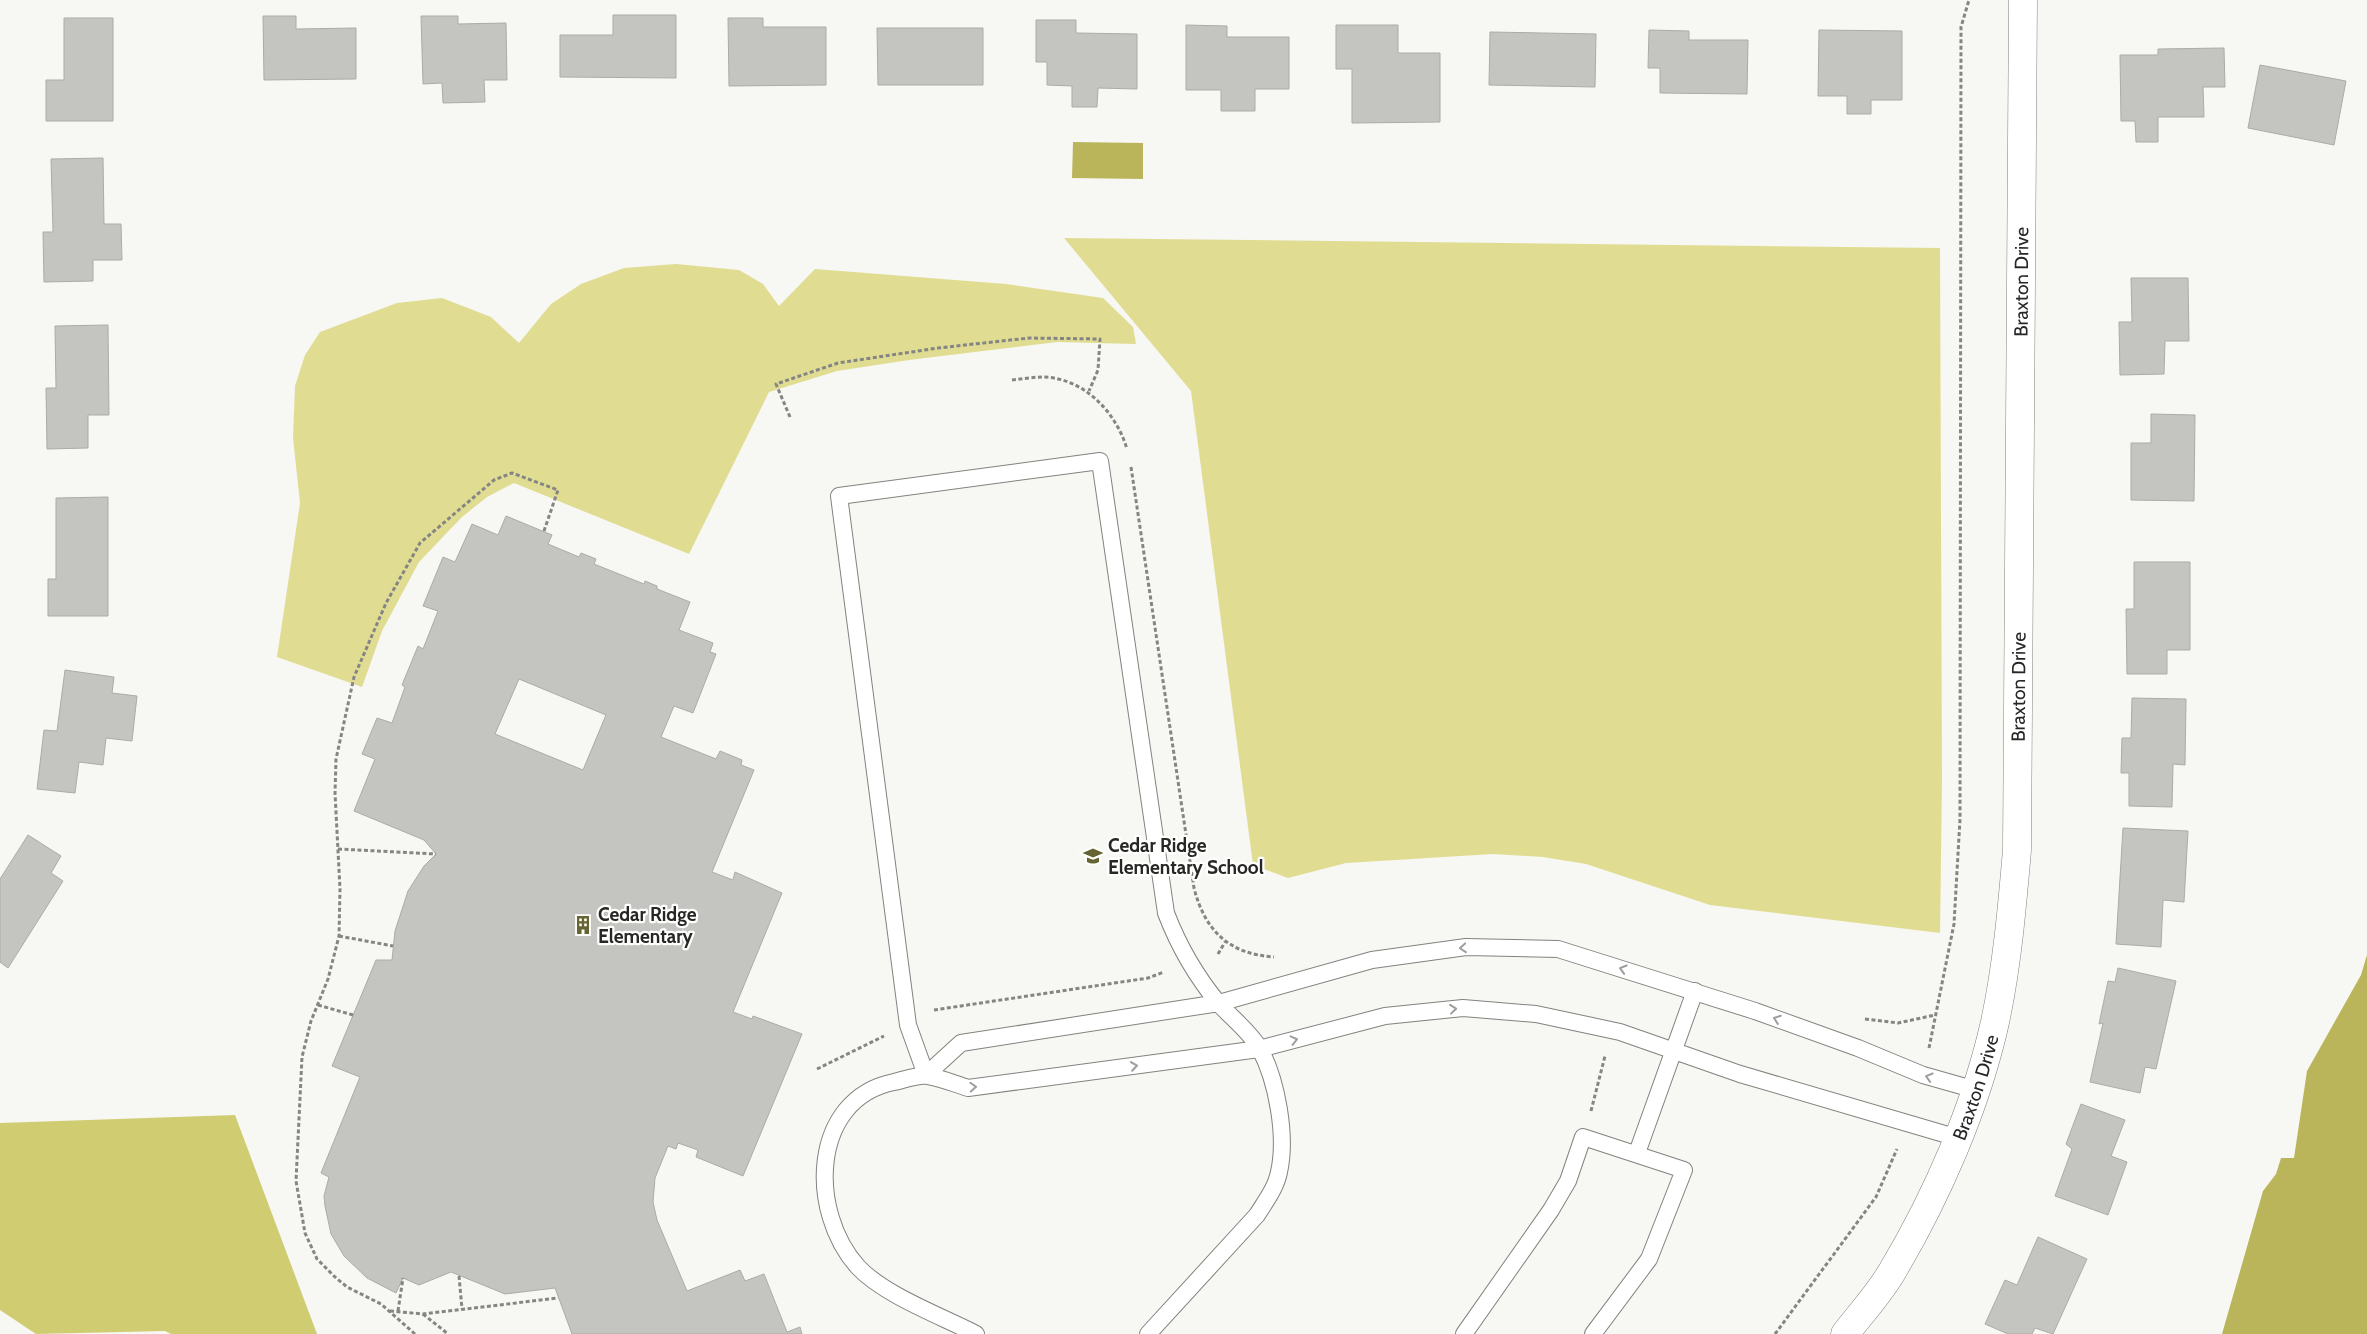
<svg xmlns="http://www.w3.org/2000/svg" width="2367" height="1334" font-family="Cabin,sans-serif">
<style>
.green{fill:#e0dd93}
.forest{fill:#d0cc72}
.water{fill:#bab55b}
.building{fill:#c4c4c0;stroke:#ababa7;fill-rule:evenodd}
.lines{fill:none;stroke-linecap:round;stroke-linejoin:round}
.lane-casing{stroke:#82827e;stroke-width:18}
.secondary-casing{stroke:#82827e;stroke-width:29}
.path{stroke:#858583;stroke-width:3;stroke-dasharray:4 2.5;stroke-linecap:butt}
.lane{stroke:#fff;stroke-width:16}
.secondary{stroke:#fff;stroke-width:28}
.oneway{stroke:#9e9e9d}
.labels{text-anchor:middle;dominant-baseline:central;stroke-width:4.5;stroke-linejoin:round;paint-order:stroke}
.street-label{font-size:19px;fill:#272726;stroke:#fffffe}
.poi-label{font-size:19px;font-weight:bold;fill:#272726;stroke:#fffffe;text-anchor:start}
</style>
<rect width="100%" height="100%" fill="#f7f7f3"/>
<g class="green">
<path d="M 1064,238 L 1940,248 L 1942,779 L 1940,933 L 1710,905 L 1586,864 L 1543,857 L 1493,854 L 1346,863 L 1288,878 L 1253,865 L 1191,391 Z"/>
<path d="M 676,264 L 739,270 L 763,284 L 779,306 L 815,269 L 1006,284 L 1103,298 L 1133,327 L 1136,344 L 1057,342 L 909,360 L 837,371 L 769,392 L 689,554 L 514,483 L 487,497 L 462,517 L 419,562 L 382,631 L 362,687 L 277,657 L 300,503 L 293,438 L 295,386 L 305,355 L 320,332 L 397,303 L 442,298 L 491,317 L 519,343 L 551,304 L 581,284 L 624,268 Z"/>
</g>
<path class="forest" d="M 235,1115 L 317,1334 L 171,1334 L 165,1331 L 36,1334 L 0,1310 L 0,1123 Z"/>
<g class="water">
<path d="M 1073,142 L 1143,143 L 1143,179 L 1072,178 Z"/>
<path d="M 2367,955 L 2367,1334 L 2222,1334 L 2263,1191 L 2276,1174 L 2281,1158 L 2294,1158 L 2307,1071 L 2361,975 Z"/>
</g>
<g class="building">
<path d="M 613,15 L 676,15 L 676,78 L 560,77 L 560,35 L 613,35 Z"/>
<path d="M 263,16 L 296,16 L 296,29 L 356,28 L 356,79 L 264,80 Z"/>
<path d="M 421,16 L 458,16 L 458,24 L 506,23 L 507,80 L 484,80 L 485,102 L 443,103 L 442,83 L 423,84 Z"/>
<path d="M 64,18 L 113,18 L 113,121 L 46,121 L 46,80 L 64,80 Z"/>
<path d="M 728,18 L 763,18 L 763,27 L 826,27 L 826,85 L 729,86 Z"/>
<path d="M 1036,20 L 1076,20 L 1076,33 L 1137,34 L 1137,89 L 1098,88 L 1097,107 L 1072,107 L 1072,86 L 1047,85 L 1047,62 L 1036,62 Z"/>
<path d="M 1186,25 L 1227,26 L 1227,37 L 1289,37 L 1289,89 L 1255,89 L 1255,111 L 1221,111 L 1221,90 L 1186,90 Z"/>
<path d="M 1336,25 L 1398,25 L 1398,53 L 1440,53 L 1440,122 L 1352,123 L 1352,69 L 1336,69 Z"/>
<path d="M 877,28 L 983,28 L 983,85 L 878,85 Z"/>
<path d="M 1649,30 L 1689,31 L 1689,40 L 1748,40 L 1747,94 L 1660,93 L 1660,68 L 1648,68 Z"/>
<path d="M 1819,30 L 1902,31 L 1902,100 L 1871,100 L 1871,114 L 1847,114 L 1847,96 L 1818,96 Z"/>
<path d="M 1490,32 L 1596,34 L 1595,87 L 1489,85 Z"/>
<path d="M 2224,48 L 2225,87 L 2203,87 L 2204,117 L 2158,117 L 2158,142 L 2136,142 L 2135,121 L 2121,121 L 2120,55 L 2158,55 L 2158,49 Z"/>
<path d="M 2260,65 L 2346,81 L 2334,145 L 2248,128 Z"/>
<path d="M 103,158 L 104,224 L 121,224 L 122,260 L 93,260 L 93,281 L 44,282 L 43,232 L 53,232 L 51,159 Z"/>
<path d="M 2131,278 L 2188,278 L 2189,341 L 2165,341 L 2164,374 L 2120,375 L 2119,322 L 2132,322 Z"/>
<path d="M 108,325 L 109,415 L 88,415 L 88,448 L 47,449 L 46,388 L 56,388 L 55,326 Z"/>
<path d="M 2151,414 L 2195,415 L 2194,501 L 2131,500 L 2131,443 L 2151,443 Z"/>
<path d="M 108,497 L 108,616 L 48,616 L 48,579 L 56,579 L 56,498 Z"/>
<path d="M 506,516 L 552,535 L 548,544 L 579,557 L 581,553 L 596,559 L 594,564 L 644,584 L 645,581 L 657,586 L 657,589 L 690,602 L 679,630 L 713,643 L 710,652 L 716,654 L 693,713 L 674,706 L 661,737 L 716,759 L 720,751 L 742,760 L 741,765 L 754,770 L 712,872 L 733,880 L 735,872 L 782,893 L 733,1012 L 752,1019 L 753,1016 L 802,1034 L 743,1176 L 696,1157 L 698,1150 L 678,1143 L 676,1149 L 668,1146 L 655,1178 L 653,1202 L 657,1220 L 687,1291 L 740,1270 L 745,1281 L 764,1274 L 787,1332 L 800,1327 L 802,1334 L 572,1334 L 555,1288 L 505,1294 L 451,1272 L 419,1285 L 403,1278 L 396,1293 L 367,1278 L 344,1256 L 331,1234 L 325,1206 L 324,1196 L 329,1177 L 321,1173 L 360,1077 L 332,1066 L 376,960 L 392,960 L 395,931 L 408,891 L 424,866 L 436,854 L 424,840 L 354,811 L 375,759 L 362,754 L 377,718 L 392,723 L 405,687 L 402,685 L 418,646 L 423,649 L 438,611 L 423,606 L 443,557 L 455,562 L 472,524 L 498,535 ZM 519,679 L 606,715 L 583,770 L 495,734 Z"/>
<path d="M 2134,562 L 2190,562 L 2190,650 L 2167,650 L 2167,674 L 2127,674 L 2126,609 L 2134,609 Z"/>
<path d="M 65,670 L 114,677 L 112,693 L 137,696 L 132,741 L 106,738 L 103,765 L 79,762 L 75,793 L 37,789 L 44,730 L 57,731 Z"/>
<path d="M 2132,698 L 2186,699 L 2185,765 L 2173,764 L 2172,807 L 2129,806 L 2129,773 L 2121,773 L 2122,738 L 2131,738 Z"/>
<path d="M 2123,828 L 2188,831 L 2184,902 L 2163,900 L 2161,947 L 2116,944 Z"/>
<path d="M 28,835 L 61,856 L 51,873 L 63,881 L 8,968 L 0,962 L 0,879 Z"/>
<path d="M 2118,968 L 2176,981 L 2156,1069 L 2145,1067 L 2140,1093 L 2090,1082 L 2103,1023 L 2099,1024 L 2108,981 L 2115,982 Z"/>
<path d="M 2081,1104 L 2125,1120 L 2111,1156 L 2127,1162 L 2108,1215 L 2055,1196 L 2072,1149 L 2066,1144 Z"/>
<path d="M 2038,1237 L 2087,1259 L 2053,1334 L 2035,1328 L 2032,1334 L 2008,1334 L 1985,1324 L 2005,1280 L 2017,1285 Z"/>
</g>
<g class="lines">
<g class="lane-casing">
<g id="lane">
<path d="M 926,1075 L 908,1025 L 839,496 L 1100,461 L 1166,913 C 1179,947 1195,975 1219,1004 C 1232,1018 1251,1033 1260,1049 C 1277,1081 1287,1136 1279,1172 C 1276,1188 1265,1202 1257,1215 L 1148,1334"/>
<path d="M 926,1075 L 961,1043 L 1219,1003 L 1372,960 L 1466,947 L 1558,949 L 1755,1011 L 1858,1048 L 1923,1075 L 1976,1090"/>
<path d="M 1637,1153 L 1695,991"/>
<path d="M 976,1334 C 941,1316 884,1295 858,1267 C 808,1212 810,1099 894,1082 C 904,1080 918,1074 928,1076 C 941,1078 955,1084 968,1088 L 1259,1049 L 1385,1016 L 1463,1008 L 1536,1014 L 1620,1032 L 1740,1074 L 1958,1138"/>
<path d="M 1464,1334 L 1551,1210 L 1568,1181 L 1583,1137 L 1684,1170 L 1649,1259 L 1593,1334"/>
</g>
</g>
<g class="secondary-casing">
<g id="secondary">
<path id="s1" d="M 1845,1334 C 1861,1313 1880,1293 1893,1270 C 1937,1196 1976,1107 1995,1022 C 2007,966 2012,908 2017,850 L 2023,0"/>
</g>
</g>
<g class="path">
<path d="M 1012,380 C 1022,379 1033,377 1043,377 C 1084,378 1116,412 1127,449"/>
<path d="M 790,417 L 776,384 L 838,363 L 938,348 L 1029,338 L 1100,339 L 1098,370 L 1089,391"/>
<path d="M 1131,467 L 1194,888 C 1205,931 1229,954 1274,957"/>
<path d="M 338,849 L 436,854"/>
<path d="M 339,936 L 393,946"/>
<path d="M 1218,954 L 1225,942"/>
<path d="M 318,1005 L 353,1015"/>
<path d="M 934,1010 L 1148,978 L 1164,972"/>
<path d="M 1865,1019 L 1898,1023 L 1935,1015"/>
<path d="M 1929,1048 L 1954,924 L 1960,819 L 1961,27 L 1969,0"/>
<path d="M 817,1069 L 884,1036"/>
<path d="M 1591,1111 L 1605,1056"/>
<path d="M 459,1276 L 462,1309"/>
<path d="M 390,1311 L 423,1314 L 558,1298"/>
<path d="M 398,1311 L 403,1278"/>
<path d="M 423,1314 L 448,1334"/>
<path d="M 415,1334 L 381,1304 L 347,1287 L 335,1277 L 317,1259 L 305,1233 L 296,1181 L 302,1057 L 311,1021 L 328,979 L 339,936 L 340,889 L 335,793 L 336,759 L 354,677 L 386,603 L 420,543 L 494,480 L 512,473 L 558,490 L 544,531"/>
<path d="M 1775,1334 L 1876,1197 L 1897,1149"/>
</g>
<use href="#lane" class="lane"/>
<use href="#secondary" class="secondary"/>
</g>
<defs><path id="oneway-chevron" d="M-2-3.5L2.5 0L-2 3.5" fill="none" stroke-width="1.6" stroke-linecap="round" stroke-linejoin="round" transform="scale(1.25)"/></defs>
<g class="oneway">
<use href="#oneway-chevron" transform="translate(1463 948) rotate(175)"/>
<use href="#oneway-chevron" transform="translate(1623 969) rotate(-163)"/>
<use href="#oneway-chevron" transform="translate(1453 1009) rotate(-6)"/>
<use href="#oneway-chevron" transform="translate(1777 1019) rotate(-160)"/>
<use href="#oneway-chevron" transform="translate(1294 1040) rotate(-14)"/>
<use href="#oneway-chevron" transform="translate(1134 1066) rotate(-8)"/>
<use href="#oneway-chevron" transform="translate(1929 1077) rotate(-163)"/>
<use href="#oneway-chevron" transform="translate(973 1087) rotate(-3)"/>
</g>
<defs>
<g id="school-bare" transform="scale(1.5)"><path d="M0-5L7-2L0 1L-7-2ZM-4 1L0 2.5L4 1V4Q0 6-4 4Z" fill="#666431" stroke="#fffffe" stroke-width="2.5" paint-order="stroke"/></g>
<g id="building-bare" transform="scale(1.5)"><path d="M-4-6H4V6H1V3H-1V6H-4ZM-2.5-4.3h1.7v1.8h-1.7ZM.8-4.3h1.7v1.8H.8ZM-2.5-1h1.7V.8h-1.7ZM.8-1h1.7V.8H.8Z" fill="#666431" stroke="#fffffe" stroke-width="2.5" paint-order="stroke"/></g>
</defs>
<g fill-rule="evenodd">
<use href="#school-bare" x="1093" y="856"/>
<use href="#building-bare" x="583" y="925"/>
</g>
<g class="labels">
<g class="street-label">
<text stroke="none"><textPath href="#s1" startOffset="1091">Braxton Drive</textPath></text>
<text stroke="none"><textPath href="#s1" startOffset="686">Braxton Drive</textPath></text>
<text stroke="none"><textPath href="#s1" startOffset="281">Braxton Drive</textPath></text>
</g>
<g class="poi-label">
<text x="1108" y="845">Cedar Ridge<tspan x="1108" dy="22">Elementary School</tspan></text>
<text x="598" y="914">Cedar Ridge<tspan x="598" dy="22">Elementary</tspan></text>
</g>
</g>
</svg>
